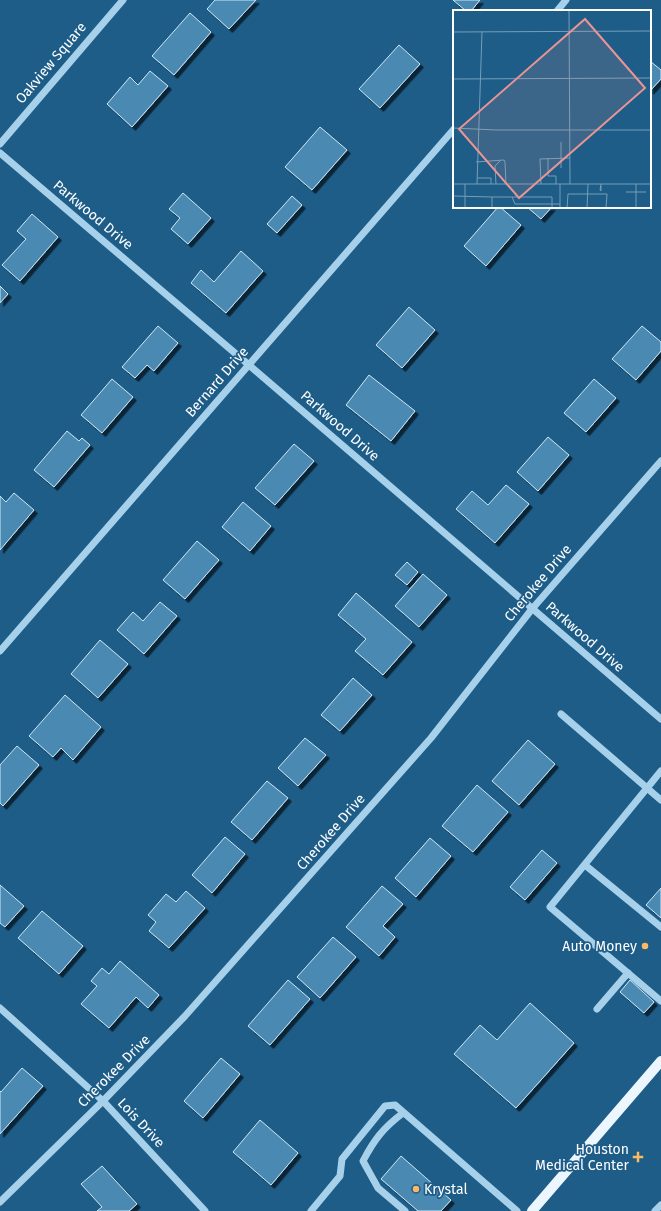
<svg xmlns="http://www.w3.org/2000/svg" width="661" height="1211" font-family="'Fira Sans',sans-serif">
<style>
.building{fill:#4a89b2;stroke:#cce7f8;filter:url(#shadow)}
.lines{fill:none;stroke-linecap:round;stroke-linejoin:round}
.minor{stroke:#a7d1eb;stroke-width:7}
.major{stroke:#ecf6fe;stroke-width:10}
.poi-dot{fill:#fbb966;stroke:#1d5d88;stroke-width:1.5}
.labels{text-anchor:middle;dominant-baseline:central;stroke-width:3.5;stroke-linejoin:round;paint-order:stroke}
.street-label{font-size:14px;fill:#fff;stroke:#1d5d88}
.poi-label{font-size:14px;fill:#fff;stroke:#1d5d88;text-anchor:end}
.inset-road{fill:none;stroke:#779eb8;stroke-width:1}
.view{fill:#ea9494;fill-opacity:0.15;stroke:#ea9494;stroke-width:2}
.inset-edge{fill:none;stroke:#fff;stroke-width:2}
</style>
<defs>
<filter id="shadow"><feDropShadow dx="3.5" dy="3.5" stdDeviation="0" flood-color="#0009"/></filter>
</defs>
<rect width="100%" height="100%" fill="#1d5d88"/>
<g class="building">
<path d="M 215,0 L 256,0 L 229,29 L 207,9 Z"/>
<path d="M 453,0 L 480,0 L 471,11 L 466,11 Z"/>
<path d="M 190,13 L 211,32 L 174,75 L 152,56 Z"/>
<path d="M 399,45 L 420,64 L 380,108 L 359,89 Z"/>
<path d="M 650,61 L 661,70 L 661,79 L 650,91 Z"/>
<path d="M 150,71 L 168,86 L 132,127 L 107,104 L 130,77 L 138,85 Z"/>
<path d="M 320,127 L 347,150 L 312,190 L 285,167 Z"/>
<path d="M 183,193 L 211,218 L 188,244 L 171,229 L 180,218 L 169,209 Z"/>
<path d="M 292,196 L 302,205 L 277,233 L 267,224 Z"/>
<path d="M 498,207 L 500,207 L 521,225 L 486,266 L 464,246 Z"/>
<path d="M 527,207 L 552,207 L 541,219 Z"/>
<path d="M 32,214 L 58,237 L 20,281 L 2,265 L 26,239 L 17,231 Z"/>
<path d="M 241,251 L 263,271 L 226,313 L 191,283 L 201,270 L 214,282 Z"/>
<path d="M 0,286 L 8,294 L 0,303 Z"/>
<path d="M 409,307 L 435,330 L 402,368 L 376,345 Z"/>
<path d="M 158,326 L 178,343 L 154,371 L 147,365 L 135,378 L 122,367 Z"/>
<path d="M 642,326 L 661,342 L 661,351 L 636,380 L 612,359 Z"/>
<path d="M 369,375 L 415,411 L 391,441 L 346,405 Z"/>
<path d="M 112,379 L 133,397 L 102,433 L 81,415 Z"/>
<path d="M 594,379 L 616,398 L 586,432 L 564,413 Z"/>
<path d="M 67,431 L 79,441 L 82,438 L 90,445 L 54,487 L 34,470 Z"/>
<path d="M 548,437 L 569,455 L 538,491 L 517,472 Z"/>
<path d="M 294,444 L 314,461 L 275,505 L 255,488 Z"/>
<path d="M 506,485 L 529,504 L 495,543 L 456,509 L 472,491 L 488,505 Z"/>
<path d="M 14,493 L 34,510 L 0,550 L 0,496 L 6,502 Z"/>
<path d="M 243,502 L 271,526 L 250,551 L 222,527 Z"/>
<path d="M 197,541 L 219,560 L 185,599 L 163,580 Z"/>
<path d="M 407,562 L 418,572 L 407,585 L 395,575 Z"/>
<path d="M 423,574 L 447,595 L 419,627 L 395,606 Z"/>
<path d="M 356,593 L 412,642 L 383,675 L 355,651 L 366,639 L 338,615 Z"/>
<path d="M 160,602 L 177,616 L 144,654 L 117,630 L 133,612 L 143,621 Z"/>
<path d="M 100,640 L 128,664 L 98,698 L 71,674 Z"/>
<path d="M 353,678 L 372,695 L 340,731 L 321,715 Z"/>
<path d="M 65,695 L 101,727 L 73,760 L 61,748 L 53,757 L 29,736 Z"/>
<path d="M 305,738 L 326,755 L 298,786 L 278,768 Z"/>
<path d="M 528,740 L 555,764 L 519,805 L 492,781 Z"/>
<path d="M 17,746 L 39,765 L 3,806 L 0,803 L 0,765 Z"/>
<path d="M 267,781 L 288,798 L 252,840 L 231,822 Z"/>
<path d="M 477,785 L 508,812 L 473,852 L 442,826 Z"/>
<path d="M 225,837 L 245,854 L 212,893 L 192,875 Z"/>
<path d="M 430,838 L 451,856 L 416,897 L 395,878 Z"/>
<path d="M 542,850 L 557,863 L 525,900 L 510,887 Z"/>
<path d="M 0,885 L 24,906 L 5,927 L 0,923 Z"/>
<path d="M 382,886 L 403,904 L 383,926 L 395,937 L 379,956 L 346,927 Z"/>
<path d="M 661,888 L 661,918 L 646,905 Z"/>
<path d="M 186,891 L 205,908 L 169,948 L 149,931 L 156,922 L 148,915 L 166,894 L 176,902 Z"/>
<path d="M 42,911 L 83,946 L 59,974 L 18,938 Z"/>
<path d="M 333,937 L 356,957 L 320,998 L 297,977 Z"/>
<path d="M 120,961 L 159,995 L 148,1008 L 136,997 L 109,1028 L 81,1004 L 97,986 L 91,981 L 102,968 L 109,974 Z"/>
<path d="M 288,980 L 310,999 L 270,1045 L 248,1026 Z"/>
<path d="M 630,980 L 654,1002 L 644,1013 L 620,992 Z"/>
<path d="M 530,1003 L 574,1043 L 516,1108 L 454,1054 L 480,1025 L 497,1040 Z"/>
<path d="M 221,1058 L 240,1074 L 203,1118 L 184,1101 Z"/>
<path d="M 22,1068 L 43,1086 L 0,1134 L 0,1091 L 1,1092 Z"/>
<path d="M 260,1120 L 298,1153 L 271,1185 L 233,1152 Z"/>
<path d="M 401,1156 L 451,1200 L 441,1211 L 418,1211 L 381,1179 Z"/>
<path d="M 102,1166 L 137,1204 L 129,1211 L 97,1211 L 102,1207 L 81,1184 Z"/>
</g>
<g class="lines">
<g class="minor">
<path d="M 557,11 L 566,0"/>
<path d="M 0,144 L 123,0"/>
<path d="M 0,153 L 249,365 L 661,719"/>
<path d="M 0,651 L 454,129"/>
<path d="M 561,714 L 661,800"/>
<path d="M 661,771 L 550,907 L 661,1001"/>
<path d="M 585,865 L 661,927"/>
<path d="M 0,1008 L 103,1101 L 205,1211"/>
<path d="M 597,1009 L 628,973"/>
<path d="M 403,1113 C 383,1128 374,1140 363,1161 L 378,1188 L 405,1211"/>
<path d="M 0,1202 L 103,1101 L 185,1016 L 431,738 L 532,609 L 661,461"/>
<path d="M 311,1211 L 340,1176 L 342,1159 L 385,1106 L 395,1105 L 517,1211"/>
<path d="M 655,1211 L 661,1205"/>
</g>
<path class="major" d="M 532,1211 L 661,1061"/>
</g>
<g class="poi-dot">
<circle cx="645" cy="946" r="4"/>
<path d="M636 1151h4v4h4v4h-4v4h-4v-4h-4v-4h4z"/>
<circle cx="416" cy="1189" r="4"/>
</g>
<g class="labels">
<g class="street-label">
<text transform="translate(51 63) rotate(-50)">Oakview Square</text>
<text transform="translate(93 215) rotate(40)">Parkwood Drive</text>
<text transform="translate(217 382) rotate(-49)">Bernard Drive</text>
<text transform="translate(340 426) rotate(41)">Parkwood Drive</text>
<text transform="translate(538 583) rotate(-50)">Cherokee Drive</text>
<text transform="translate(585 637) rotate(41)">Parkwood Drive</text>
<text transform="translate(331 832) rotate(-49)">Cherokee Drive</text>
<text transform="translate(114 1071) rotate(-45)">Cherokee Drive</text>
<text transform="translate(141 1123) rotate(47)">Lois Drive</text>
</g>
<g class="poi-label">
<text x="637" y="946">Auto Money</text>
<text x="629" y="1149">Houston<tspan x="629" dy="16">Medical Center</tspan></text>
<text x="424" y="1189" text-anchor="start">Krystal</text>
</g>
</g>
<g transform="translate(453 10)">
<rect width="198" height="198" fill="#1d5d88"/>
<path class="inset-road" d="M 116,0 L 117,174M 0,22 L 198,21M 0,69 L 198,68M 0,118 L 43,120 L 198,120M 108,132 L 108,158M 95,148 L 95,166 L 103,166 L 103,174M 23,152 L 51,150 L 52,152M 52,152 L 53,174M 24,168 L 38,168 L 38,174M 0,174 L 198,174M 24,174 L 29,22M 43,174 L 42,156 L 47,151M 88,174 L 87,149 L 117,148M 148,174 L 147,180 L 148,181 L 148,176M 173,182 L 193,182M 0,186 L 39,187M 59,187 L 99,187 L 99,198M 12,198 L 12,174M 39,198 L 39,187 L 59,187 L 62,194 L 107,194M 107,198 L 107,174M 114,198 L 115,184 L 154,184 L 153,198M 134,198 L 135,174M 183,198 L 183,174"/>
<path class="view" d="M 132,9 L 192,78 L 66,188 L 6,119 Z"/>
<rect width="198" height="198" class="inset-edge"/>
</g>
</svg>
